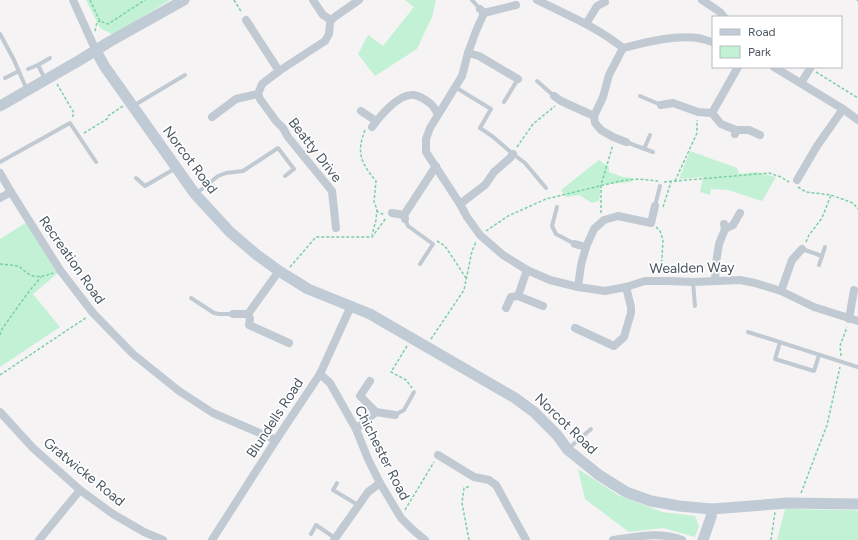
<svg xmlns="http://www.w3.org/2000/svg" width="858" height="540" font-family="Figtree,sans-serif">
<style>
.green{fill:#c3f1d5}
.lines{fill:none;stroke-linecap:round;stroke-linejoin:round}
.path{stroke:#7ad0a6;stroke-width:1.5;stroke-dasharray:3 2;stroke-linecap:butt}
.lane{stroke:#c1cad2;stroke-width:4}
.street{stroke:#c1cad2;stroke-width:8}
.secondary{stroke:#c1cbd6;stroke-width:11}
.labels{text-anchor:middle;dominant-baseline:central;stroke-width:3.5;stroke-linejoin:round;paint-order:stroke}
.street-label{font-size:14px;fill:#4a5661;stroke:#fff}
</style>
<rect width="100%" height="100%" fill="#f5f3f3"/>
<g class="green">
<path d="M 86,0 L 170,0 L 113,35 L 100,28 Z"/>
<path d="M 405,0 L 436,0 L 432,17 L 417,49 L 375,76 L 358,54 L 368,35 L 383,46 L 414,7 Z"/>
<path d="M 690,151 L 737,168 L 739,174 L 756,172 L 776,177 L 762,201 L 728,190 L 711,189 L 710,195 L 700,192 L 703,177 L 679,179 Z"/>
<path d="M 599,160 L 609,167 L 609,172 L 623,177 L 633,178 L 631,182 L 601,185 L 599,201 L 592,203 L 579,195 L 566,197 L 561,190 Z"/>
<path d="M 27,222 L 54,269 L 58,273 L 33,294 L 60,327 L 0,367 L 0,239 Z"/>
<path d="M 578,469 L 618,495 L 662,512 L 695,516 L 699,526 L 695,537 L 663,528 L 629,532 L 585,499 Z"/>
<path d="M 785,509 L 854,510 L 858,511 L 858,540 L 777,540 Z"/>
</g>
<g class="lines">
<g class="path">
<path d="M 90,0 L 100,21 L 108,24 L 145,0"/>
<path d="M 234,0 L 242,13"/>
<path d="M 857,0 L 858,1"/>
<path d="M 95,31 L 97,22 L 100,21"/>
<path d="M 816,72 L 858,98"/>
<path d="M 57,84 L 74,113 L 72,118"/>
<path d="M 365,130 C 356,153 361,163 376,181 L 374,202 L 377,209 L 376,220 L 372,235"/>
<path d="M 84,133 L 107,119 L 108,116 L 123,106"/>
<path d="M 517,147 L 533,124 L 555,106"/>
<path d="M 675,181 L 697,133 L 697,120"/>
<path d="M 664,182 L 769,173 L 781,177 L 789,182"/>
<path d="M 798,187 L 806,192 L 831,195 L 853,203 L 858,209"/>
<path d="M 663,207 L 671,182"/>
<path d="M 377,210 L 378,212 L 385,215"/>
<path d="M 601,213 L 601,185 L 612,148 L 611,145"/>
<path d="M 656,227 L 660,231 L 663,240 L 661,273"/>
<path d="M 486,231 L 508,216 L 546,199 L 620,181 L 637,179 L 658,181"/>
<path d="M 437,241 L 445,246 L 466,278"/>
<path d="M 806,242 L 809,235 L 822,218 L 831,195"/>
<path d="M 0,264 L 19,266 C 31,278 37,279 53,273"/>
<path d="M 290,267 L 316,237 L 372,237 L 386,218"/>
<path d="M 0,335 L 2,329 L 27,294 L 41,277"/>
<path d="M 431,339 L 464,290 L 472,251 L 476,242"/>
<path d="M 407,346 L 391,372 L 406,380 L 412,388"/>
<path d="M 841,356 L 840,346 L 847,327"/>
<path d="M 0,375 L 87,317"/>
<path d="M 801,493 L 827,425 L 840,367"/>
<path d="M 405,510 L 434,462"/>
<path d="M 469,540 L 462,503 L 464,488 L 468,487 L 469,484"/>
<path d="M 771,540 L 775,512"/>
</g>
<g class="lane">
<path d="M 472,0 L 480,9"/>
<path d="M 0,34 L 14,60 L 27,90"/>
<path d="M 28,69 L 38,65"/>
<path d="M 5,78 L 19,71"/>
<path d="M 45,79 L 38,65 L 50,58"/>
<path d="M 537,81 L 554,96"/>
<path d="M 455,87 L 491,109 L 480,128 L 492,136 L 513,154 L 525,163 L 546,188"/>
<path d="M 640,96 L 661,105"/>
<path d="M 504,102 L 518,79"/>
<path d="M 133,106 L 185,75"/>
<path d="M 626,142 L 653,152"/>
<path d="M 644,149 L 650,135"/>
<path d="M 0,162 L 70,123 L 96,162"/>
<path d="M 136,178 L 145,186 L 176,168"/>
<path d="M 197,193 L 218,176 L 226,173 L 243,171 L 278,148 L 294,169 L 285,176"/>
<path d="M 655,206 L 660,186"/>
<path d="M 557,207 L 552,226 L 556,234 L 575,244"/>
<path d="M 405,219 L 408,226 L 433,244 L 420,264"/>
<path d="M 802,249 L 822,256"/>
<path d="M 819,265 L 825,247"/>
<path d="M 693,282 L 695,306"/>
<path d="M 191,298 L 214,313 L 219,314 L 233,314"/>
<path d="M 748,332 L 858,367"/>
<path d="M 780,342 L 775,359 L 814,371 L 819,355"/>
<path d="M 395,415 L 404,410 L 414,392"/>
<path d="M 568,449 L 591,429"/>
<path d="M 337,483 L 333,490 L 358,505"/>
<path d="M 311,534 L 316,525 L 335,538"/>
</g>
<g class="street">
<path d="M 73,0 L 96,51"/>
<path d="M 313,0 L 323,15 L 331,20"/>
<path d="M 537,0 C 567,15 597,27 623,48"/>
<path d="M 702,0 L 720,12 L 724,17"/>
<path d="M 480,9 L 484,13 L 516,5"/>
<path d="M 484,13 L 476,31 L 468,53 L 462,76 L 430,128 L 426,139 L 426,152 L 460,204 L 467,217 L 480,235 L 503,255 L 527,270 L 550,280 L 578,287 L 605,291 L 626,287 L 645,281 L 668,281 L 693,282 L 740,280 L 755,283 L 781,291 L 814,307 L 858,321"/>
<path d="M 246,20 L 279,71"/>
<path d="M 586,24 L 597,6 L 605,2"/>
<path d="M 623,48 L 609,75 L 603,97 L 594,116 L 595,123 L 601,130 L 613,137 L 626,142"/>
<path d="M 623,48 C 647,42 672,35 698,38 C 703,39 708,41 713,42"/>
<path d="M 468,53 L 479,56 L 518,79"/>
<path d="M 774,67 L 843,109 L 858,120"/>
<path d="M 801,83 L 811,67"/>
<path d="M 258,94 L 260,99 L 276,121 L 283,128 L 288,137 L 332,191 L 336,228"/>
<path d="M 554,96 L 561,101 L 594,116"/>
<path d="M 661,105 L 673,103 L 698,112 L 712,113"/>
<path d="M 361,111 L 376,121"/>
<path d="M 212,117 L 236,99 L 258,94 L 262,84 L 279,71 L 325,41 L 329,34 L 330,23 L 331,20 L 336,16 L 359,0"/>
<path d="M 372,127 C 380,116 399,93 414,95 C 420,96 426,100 431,104 C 434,107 436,111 438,114"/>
<path d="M 736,130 L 721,124 L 712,113 L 738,67"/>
<path d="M 735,134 L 736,130 L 749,130 L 760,135"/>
<path d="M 0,173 L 11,192 L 60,270 L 93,313 L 133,354 L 179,391 L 213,413 L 276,440"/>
<path d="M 797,180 L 817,146 L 843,109"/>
<path d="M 0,198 L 11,192"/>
<path d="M 460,204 L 485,185 L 494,172 L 510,158 L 513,154"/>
<path d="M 392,213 L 404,215 L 405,219"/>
<path d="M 404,215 L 436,166"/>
<path d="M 724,224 L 725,229 L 733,225 L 740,213"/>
<path d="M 575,244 L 586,247"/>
<path d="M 715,281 L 716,263 L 719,244 L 725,229"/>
<path d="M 578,287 L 581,265 L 586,247 L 594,229 L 604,220 L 618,216 L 651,223 L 655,206"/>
<path d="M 781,291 L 792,260 L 802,249"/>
<path d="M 518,296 L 527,270"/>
<path d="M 506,308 L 511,297 L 518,296 L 543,306"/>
<path d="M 233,314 L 248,314 L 279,271"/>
<path d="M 248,314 L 250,319 L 249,325 L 289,343"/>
<path d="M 849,319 L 854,290"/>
<path d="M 575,328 L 614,346 L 624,337 L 631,313 L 631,307 L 626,287"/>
<path d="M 320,374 L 330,383 L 356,429 L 368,459 L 380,483 L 401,518 L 412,529 L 425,540"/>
<path d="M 0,412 L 33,448 L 80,490 L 113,514 L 144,532 L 163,540"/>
<path d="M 376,412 L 395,415"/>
<path d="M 356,429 L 376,412 L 360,396 L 370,381"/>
<path d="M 438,455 L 474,477 L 489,480 L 496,485 L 526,540"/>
<path d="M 39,540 L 80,490"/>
<path d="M 212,540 L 276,440 L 320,374 L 351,306"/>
<path d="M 334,540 L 368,492 L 380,483"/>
<path d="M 613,540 C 637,537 659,531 682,540"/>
</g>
<g class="secondary">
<path d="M 96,51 L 105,67 L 195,194 L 230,232 L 257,255 L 279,271 L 308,289 L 370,314 L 515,398 L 534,412 L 557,435 L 568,450 L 599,475 L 626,492 L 651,501 L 679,506 L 712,509 L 788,503 L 858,504"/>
<path d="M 0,106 L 80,60 L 109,42 L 184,0"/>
<path d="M 703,540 L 711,517 L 712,509"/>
</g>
</g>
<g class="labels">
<g class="street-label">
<text transform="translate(315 150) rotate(52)">Beatty Drive</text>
<text transform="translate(190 160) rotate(53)">Norcot Road</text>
<text transform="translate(72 260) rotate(55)">Recreation Road</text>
<text transform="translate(692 268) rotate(-1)">Wealden Way</text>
<text transform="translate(275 418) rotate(-57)">Blundells Road</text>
<text transform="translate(566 424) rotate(44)">Norcot Road</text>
<text transform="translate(382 453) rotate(63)">Chichester Road</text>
<text transform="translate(84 472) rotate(39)">Gratwicke Road</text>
</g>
</g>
<rect x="712" y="16" width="130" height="52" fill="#ffffff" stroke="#b7bbc0"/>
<rect x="720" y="29" width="20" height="6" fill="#c1cbd6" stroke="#b7bbc0"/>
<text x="748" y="36" font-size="12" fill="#4a5661">Road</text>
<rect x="720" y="46" width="20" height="12" fill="#c3f1d5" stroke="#b7bbc0"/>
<text x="748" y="56" font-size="12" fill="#4a5661">Park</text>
</svg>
